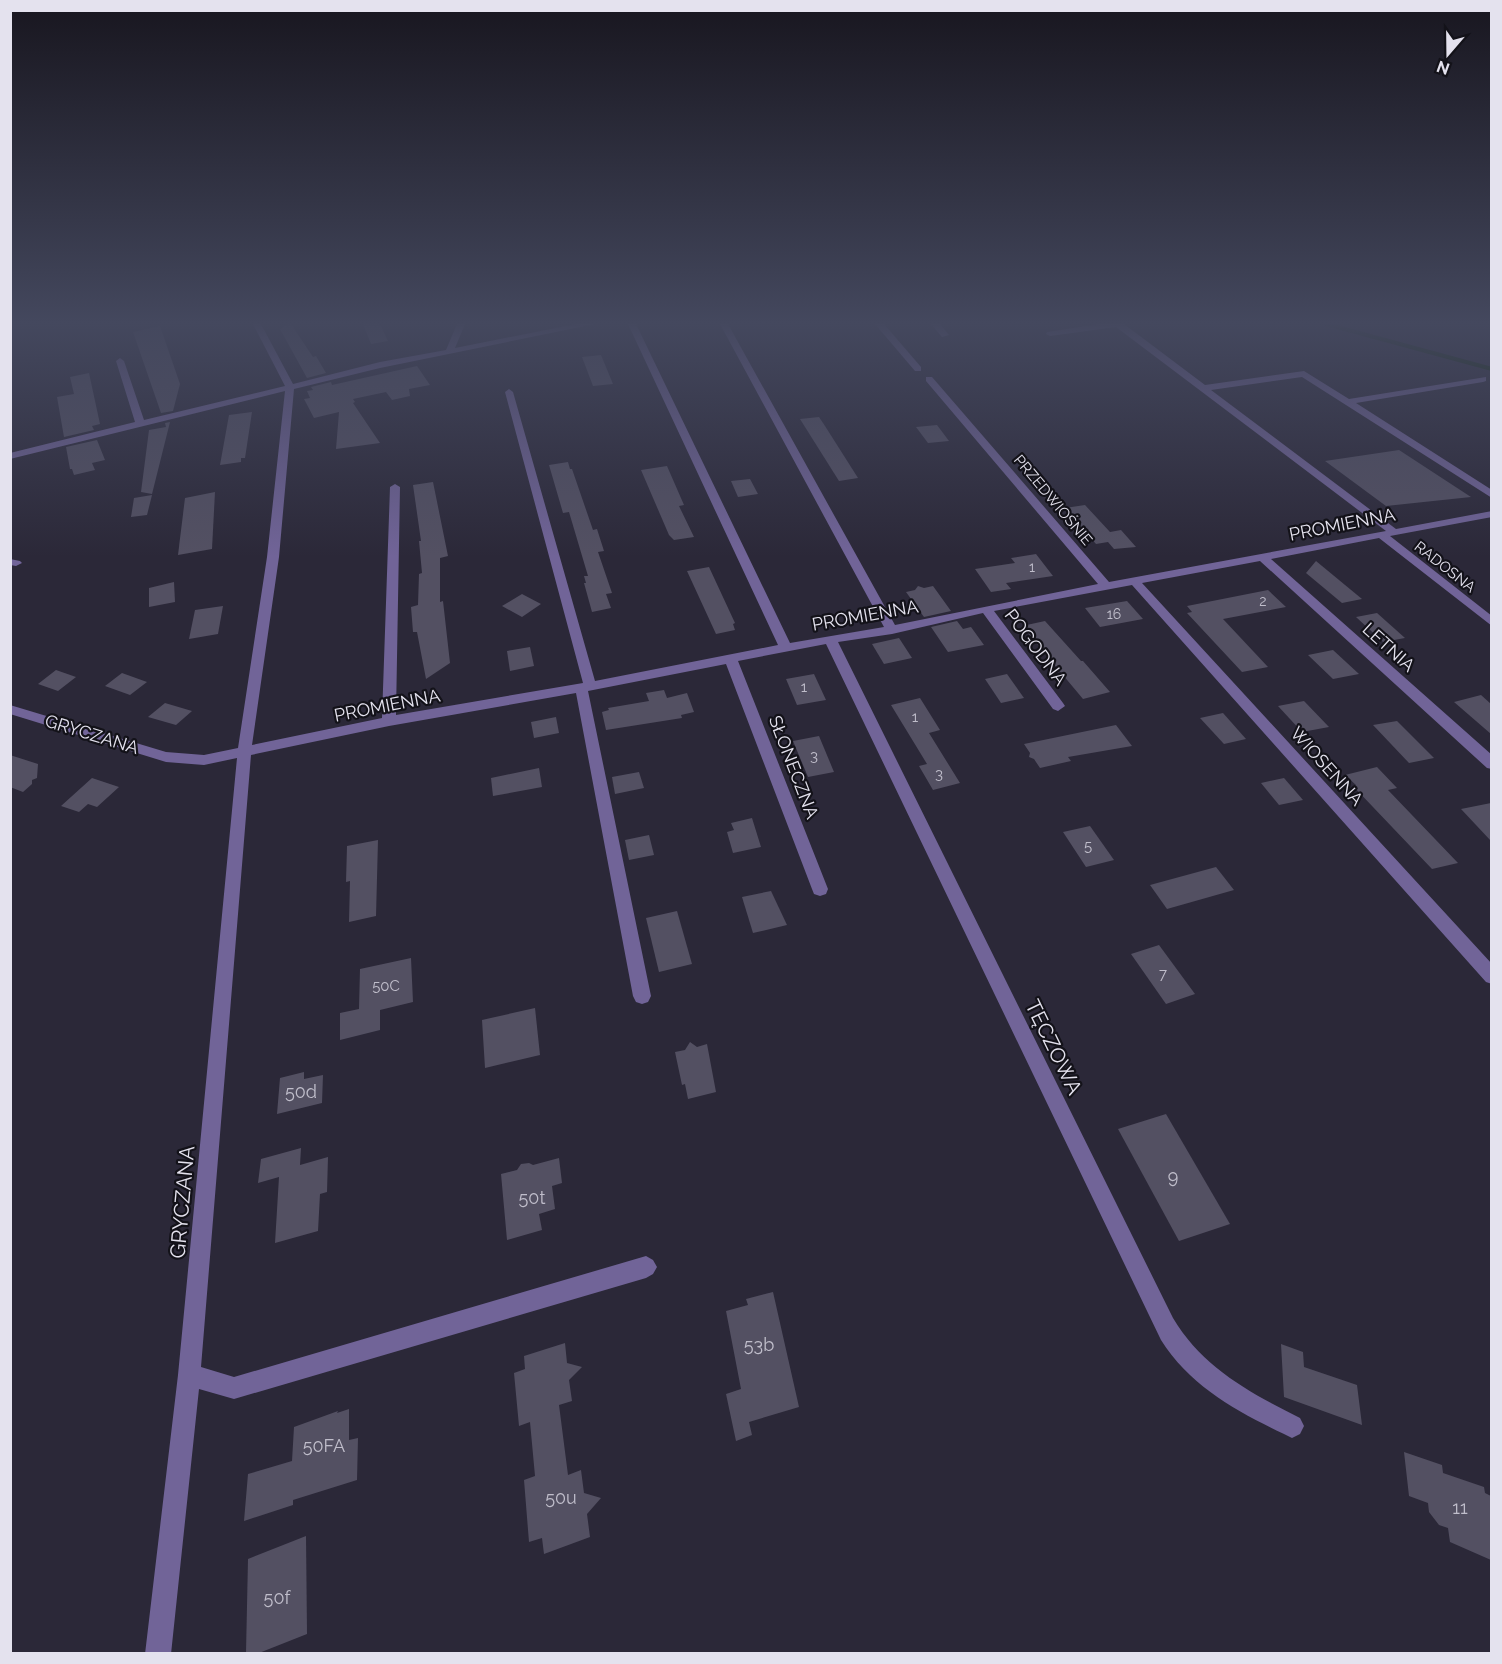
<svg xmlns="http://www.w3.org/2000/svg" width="1502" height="1664" font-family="Raleway,sans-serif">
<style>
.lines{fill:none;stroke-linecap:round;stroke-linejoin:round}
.stream{stroke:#072200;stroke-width:4}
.building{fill:#535062}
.minor{fill:#716498;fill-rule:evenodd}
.labels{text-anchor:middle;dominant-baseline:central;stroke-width:4.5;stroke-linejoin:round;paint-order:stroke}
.far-number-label{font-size:14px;fill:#c0becb}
.far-street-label{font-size:15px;fill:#e4e2ee;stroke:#131219}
.number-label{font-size:15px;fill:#c0becb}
.street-label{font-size:18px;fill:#e4e2ee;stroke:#131219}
.near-number-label{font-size:18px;fill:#c0becb}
.near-street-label{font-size:21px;fill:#e4e2ee;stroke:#131219}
</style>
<rect width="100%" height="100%" fill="#2b2838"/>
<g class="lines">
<path class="stream" d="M 1326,324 L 1492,369"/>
</g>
<g class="building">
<path d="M 288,324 L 291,324 L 313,357 L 316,356 L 326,373 L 307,378 L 280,329 Z"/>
<path d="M 363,324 L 380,324 L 388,341 L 371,344 Z"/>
<path d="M 160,326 L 180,384 L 173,411 L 161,413 L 133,332 Z"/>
<path d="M 601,355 L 613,384 L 593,386 L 582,357 Z"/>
<path d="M 417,366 L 430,385 L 409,389 L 410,396 L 392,400 L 386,392 L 353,399 L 355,402 L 353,403 L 380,443 L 336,449 L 339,412 L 314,418 L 304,399 L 310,398 L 307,391 L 313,390 L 311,387 L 331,382 L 332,385 Z"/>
<path d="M 89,373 L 100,424 L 92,426 L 94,430 L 64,437 L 57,397 L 74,394 L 70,377 Z"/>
<path d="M 252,412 L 245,458 L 241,458 L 241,462 L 220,465 L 229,415 Z"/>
<path d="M 819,417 L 825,426 L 858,478 L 839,481 L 800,419 Z"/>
<path d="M 170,422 L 152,494 L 141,492 L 149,430 L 166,427 L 165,423 Z"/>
<path d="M 937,425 L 949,441 L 928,443 L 916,427 Z"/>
<path d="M 97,440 L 105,460 L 92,463 L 95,470 L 74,475 L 72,469 L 70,469 L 66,447 Z"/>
<path d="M 1399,450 L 1471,497 L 1386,506 L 1325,461 Z"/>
<path d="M 568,462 L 570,469 L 572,469 L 593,530 L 597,529 L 604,551 L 598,552 L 612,593 L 606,594 L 611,608 L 592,612 L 584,583 L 586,583 L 584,576 L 588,576 L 569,512 L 563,513 L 549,465 Z"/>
<path d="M 667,466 L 684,505 L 679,506 L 694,537 L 674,540 L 669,535 L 641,470 Z"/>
<path d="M 750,479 L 758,494 L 738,497 L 731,481 Z"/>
<path d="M 433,482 L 448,556 L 440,558 L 440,602 L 443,601 L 450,663 L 426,679 L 417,632 L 413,632 L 411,607 L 418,605 L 419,574 L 422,573 L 419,541 L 421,541 L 413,485 Z"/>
<path d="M 215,492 L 212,549 L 178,555 L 185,498 Z"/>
<path d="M 152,495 L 147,515 L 131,517 L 134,498 Z"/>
<path d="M 1085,505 L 1110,532 L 1121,530 L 1136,547 L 1114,549 L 1108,542 L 1096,544 L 1065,508 Z"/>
<path d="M 1036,554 L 1053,576 L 1006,583 L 1011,589 L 991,592 L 975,569 L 1015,563 L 1011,558 Z"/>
<path d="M 1316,561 L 1362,599 L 1342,603 L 1306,573 Z"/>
<path d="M 709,567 L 735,623 L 733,624 L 735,630 L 716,634 L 687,571 Z"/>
<path d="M 174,582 L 175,602 L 149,607 L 149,588 Z"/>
<path d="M 918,586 L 924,588 L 933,586 L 951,611 L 924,617 L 906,592 L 915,590 Z"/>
<path d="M 1268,590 L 1286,607 L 1223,619 L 1268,667 L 1242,672 L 1187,613 L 1192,612 L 1187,606 Z"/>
<path d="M 522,594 L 541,604 L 522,617 L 502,606 Z"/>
<path d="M 1127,601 L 1143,619 L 1100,627 L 1085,608 Z"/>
<path d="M 223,606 L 218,634 L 189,639 L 195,610 Z"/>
<path d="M 1377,613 L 1405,638 L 1383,642 L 1356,617 Z"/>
<path d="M 957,621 L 963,629 L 971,627 L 984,645 L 948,652 L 931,627 Z"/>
<path d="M 1045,621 L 1081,661 L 1083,661 L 1110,692 L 1083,699 L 1022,626 Z"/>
<path d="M 899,638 L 912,658 L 884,664 L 872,644 Z"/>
<path d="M 530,647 L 534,666 L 510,671 L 507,651 Z"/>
<path d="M 1333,650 L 1359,674 L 1333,679 L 1308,655 Z"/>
<path d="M 56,670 L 76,677 L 58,691 L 38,684 Z"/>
<path d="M 122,673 L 147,682 L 130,695 L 105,686 Z"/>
<path d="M 814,674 L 826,700 L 797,705 L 786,679 Z"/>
<path d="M 1007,674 L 1024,698 L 1001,703 L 985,679 Z"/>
<path d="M 664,690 L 667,698 L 687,693 L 694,712 L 681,715 L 682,718 L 606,730 L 602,712 L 609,710 L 608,708 L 649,701 L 646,693 Z"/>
<path d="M 1481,695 L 1491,704 L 1491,734 L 1454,702 Z"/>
<path d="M 920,698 L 940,730 L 929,733 L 960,783 L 933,790 L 919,766 L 927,764 L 891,705 Z"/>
<path d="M 1304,701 L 1329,727 L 1302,732 L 1278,706 Z"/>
<path d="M 165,703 L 192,711 L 176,725 L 148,717 Z"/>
<path d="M 1223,713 L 1246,739 L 1224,744 L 1200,718 Z"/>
<path d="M 556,717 L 559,733 L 534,738 L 531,722 Z"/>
<path d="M 1397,721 L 1434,758 L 1409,763 L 1373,725 Z"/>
<path d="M 1116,725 L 1132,746 L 1068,757 L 1071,761 L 1040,768 L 1034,759 L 1029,757 L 1030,753 L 1024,744 Z"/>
<path d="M 819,736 L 834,772 L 808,777 L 793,741 Z"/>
<path d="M 10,755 L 38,764 L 37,778 L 32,780 L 32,784 L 23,792 L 10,787 Z"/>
<path d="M 1377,767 L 1397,788 L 1388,790 L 1458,863 L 1432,869 L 1353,786 L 1356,785 L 1345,775 Z"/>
<path d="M 539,768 L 542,787 L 493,796 L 491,778 Z"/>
<path d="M 639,772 L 644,788 L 615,794 L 612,777 Z"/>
<path d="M 92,778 L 119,787 L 97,807 L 88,804 L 79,812 L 61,806 Z"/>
<path d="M 1284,778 L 1303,800 L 1279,805 L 1261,783 Z"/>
<path d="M 1491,803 L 1491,841 L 1461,809 Z"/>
<path d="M 752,818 L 761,847 L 733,853 L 727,832 L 734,830 L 731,823 Z"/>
<path d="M 1090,826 L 1114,860 L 1086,867 L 1063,832 Z"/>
<path d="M 649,835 L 654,855 L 629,860 L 625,840 Z"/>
<path d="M 378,840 L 376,916 L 349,922 L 350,881 L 346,882 L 347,846 Z"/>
<path d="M 1216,867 L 1234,890 L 1167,909 L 1150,885 Z"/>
<path d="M 771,891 L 787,925 L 753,933 L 742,897 Z"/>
<path d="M 677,911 L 692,964 L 659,972 L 646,918 Z"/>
<path d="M 1159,945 L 1195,994 L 1166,1004 L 1131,954 Z"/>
<path d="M 411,958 L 413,1002 L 380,1010 L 380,1030 L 340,1040 L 340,1013 L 359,1009 L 360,969 Z"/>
<path d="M 535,1008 L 540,1055 L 485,1068 L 482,1020 Z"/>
<path d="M 690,1042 L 697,1047 L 707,1044 L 716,1092 L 688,1099 L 685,1084 L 682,1085 L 675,1052 L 685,1050 Z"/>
<path d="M 304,1072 L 304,1079 L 323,1075 L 322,1103 L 277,1114 L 280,1078 Z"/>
<path d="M 1166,1114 L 1230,1224 L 1179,1241 L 1118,1129 Z"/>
<path d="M 301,1148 L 300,1165 L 328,1157 L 327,1192 L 320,1194 L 318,1231 L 275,1243 L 279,1177 L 258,1183 L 261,1159 Z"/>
<path d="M 559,1158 L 562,1183 L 552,1186 L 555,1209 L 539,1214 L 542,1230 L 507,1240 L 501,1174 L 517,1170 L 521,1164 L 529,1163 L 533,1165 Z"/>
<path d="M 773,1292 L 799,1407 L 749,1422 L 752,1435 L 736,1441 L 726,1394 L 741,1389 L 726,1311 L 748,1305 L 746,1299 Z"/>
<path d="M 565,1343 L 567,1363 L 582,1367 L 569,1380 L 572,1401 L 559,1405 L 568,1475 L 581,1470 L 584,1493 L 601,1498 L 587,1514 L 590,1537 L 544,1554 L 542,1538 L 529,1542 L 524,1480 L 535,1476 L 530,1422 L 519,1426 L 514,1373 L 525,1369 L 524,1356 Z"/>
<path d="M 1281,1344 L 1303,1352 L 1304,1367 L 1357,1385 L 1362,1425 L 1284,1397 Z"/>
<path d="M 349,1409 L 349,1440 L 358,1438 L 357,1480 L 293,1500 L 293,1505 L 244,1521 L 248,1474 L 292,1461 L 294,1427 L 338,1411 L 337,1413 Z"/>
<path d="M 1404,1452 L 1442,1465 L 1443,1473 L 1484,1487 L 1485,1493 L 1491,1496 L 1491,1560 L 1450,1542 L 1448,1528 L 1439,1525 L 1429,1512 L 1428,1503 L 1409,1496 Z"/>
<path d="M 306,1536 L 307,1634 L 259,1653 L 246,1653 L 248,1559 Z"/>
</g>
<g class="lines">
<g class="minor">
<path d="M 253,324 L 261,324 L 293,384 L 380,362 L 446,350 L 457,324 L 465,324 L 455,348 L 576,324 L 595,324 L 380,368 L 294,389 L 279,557 L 252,745 L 382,718 L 390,487 L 395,484 L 400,487 L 396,715 L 583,683 L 505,392 L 509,389 L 513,392 L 595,681 L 778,645 L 628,324 L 636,324 L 790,643 L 884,627 L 720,324 L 728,324 L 895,625 L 1098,584 L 926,381 L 926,377 L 932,377 L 1109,582 L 1386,531 L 1116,327 L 1050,336 L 1046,334 L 1047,332 L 1099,324 L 1124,324 L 1205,385 L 1304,371 L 1349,399 L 1486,377 L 1486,381 L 1483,382 L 1356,403 L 1492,490 L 1492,498 L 1302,377 L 1211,390 L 1396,529 L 1492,511 L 1492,517 L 1390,536 L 1492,616 L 1492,626 L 1379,538 L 1271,559 L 1492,755 L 1492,769 L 1487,768 L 1260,561 L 1142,583 L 1492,964 L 1492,984 L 1486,982 L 1132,585 L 994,611 L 1063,703 L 1065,706 L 1058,711 L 1053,709 L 983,613 L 892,634 L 838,642 L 1173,1318 C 1202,1367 1250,1393 1300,1418 L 1304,1426 L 1300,1434 L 1292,1438 L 1284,1434 C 1236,1411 1190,1386 1161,1340 L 826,644 L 738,661 L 828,889 L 826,894 L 820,896 L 814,894 L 812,889 L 726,664 L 588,691 L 651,996 L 648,1002 L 642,1004 L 636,1002 L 633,996 L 576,693 L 389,726 L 251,755 L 201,1367 L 234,1377 L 646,1256 L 653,1260 L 657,1267 L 653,1274 L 646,1278 L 234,1399 L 199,1389 L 171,1654 L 145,1654 L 178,1375 L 237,758 L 204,765 L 166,762 L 10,714 L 10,705 L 166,752 L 204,755 L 238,748 L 267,557 L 285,391 L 10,459 L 10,453 L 135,422 L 116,361 L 120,358 L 124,361 L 144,420 L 285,386 Z"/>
<path d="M 875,324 L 884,324 L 921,367 L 921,371 L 915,371 Z"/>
<path d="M 931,324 L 940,324 L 949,335 L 942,337 Z"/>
<path d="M 10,559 L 20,561 L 22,563 L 16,566 L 10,565 Z"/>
</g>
</g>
<linearGradient id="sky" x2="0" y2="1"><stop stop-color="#18161f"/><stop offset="0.58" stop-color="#44485e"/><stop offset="1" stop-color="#44485e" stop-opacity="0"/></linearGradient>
<rect width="1502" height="557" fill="url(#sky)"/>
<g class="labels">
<g class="far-number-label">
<text x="1032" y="567">1</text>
<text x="1263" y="601">2</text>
<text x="1114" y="614">16</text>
</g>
<g class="far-street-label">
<text transform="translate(1053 500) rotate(50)">PRZEDWIOŚNIE</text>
<text transform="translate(1445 567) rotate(38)">RADOSNA</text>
</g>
<g class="number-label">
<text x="804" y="687">1</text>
<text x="915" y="717">1</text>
<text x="814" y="756">3</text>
<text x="939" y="774">3</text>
<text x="1088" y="846">5</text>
<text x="1163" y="974">7</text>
<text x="386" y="986">50C</text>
</g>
<g class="street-label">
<text transform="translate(1342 524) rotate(-11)">PROMIENNA</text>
<text transform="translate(865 615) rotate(-10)">PROMIENNA</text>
<text transform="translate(1036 647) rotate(53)">POGODNA</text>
<text transform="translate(1389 647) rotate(42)">LETNIA</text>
<text transform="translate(387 705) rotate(-11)">PROMIENNA</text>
<text transform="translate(92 734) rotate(17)">GRYCZANA</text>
<text transform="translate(1327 766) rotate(48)">WIOSENNA</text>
<text transform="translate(794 767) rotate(69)">SŁONECZNA</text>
</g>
<g class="near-number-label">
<text x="301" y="1091">50d</text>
<text x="1173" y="1176">9</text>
<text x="532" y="1197">50t</text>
<text x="759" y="1344">53b</text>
<text x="324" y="1445">50FA</text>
<text x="561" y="1497">50u</text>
<text x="1460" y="1507">11</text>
<text x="277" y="1597">50f</text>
</g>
<g class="near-street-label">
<text transform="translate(1054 1047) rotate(64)">TĘCZOWA</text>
<text transform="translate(182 1202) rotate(-85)">GRYCZANA</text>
</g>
</g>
<rect width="1502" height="1664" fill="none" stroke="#e4e2ee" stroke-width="24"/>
<g transform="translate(1448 54) rotate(200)" stroke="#131219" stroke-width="4.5" paint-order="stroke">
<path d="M0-4.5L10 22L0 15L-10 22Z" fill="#e4e2ee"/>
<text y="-9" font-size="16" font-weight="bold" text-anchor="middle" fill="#e4e2ee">N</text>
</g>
</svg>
